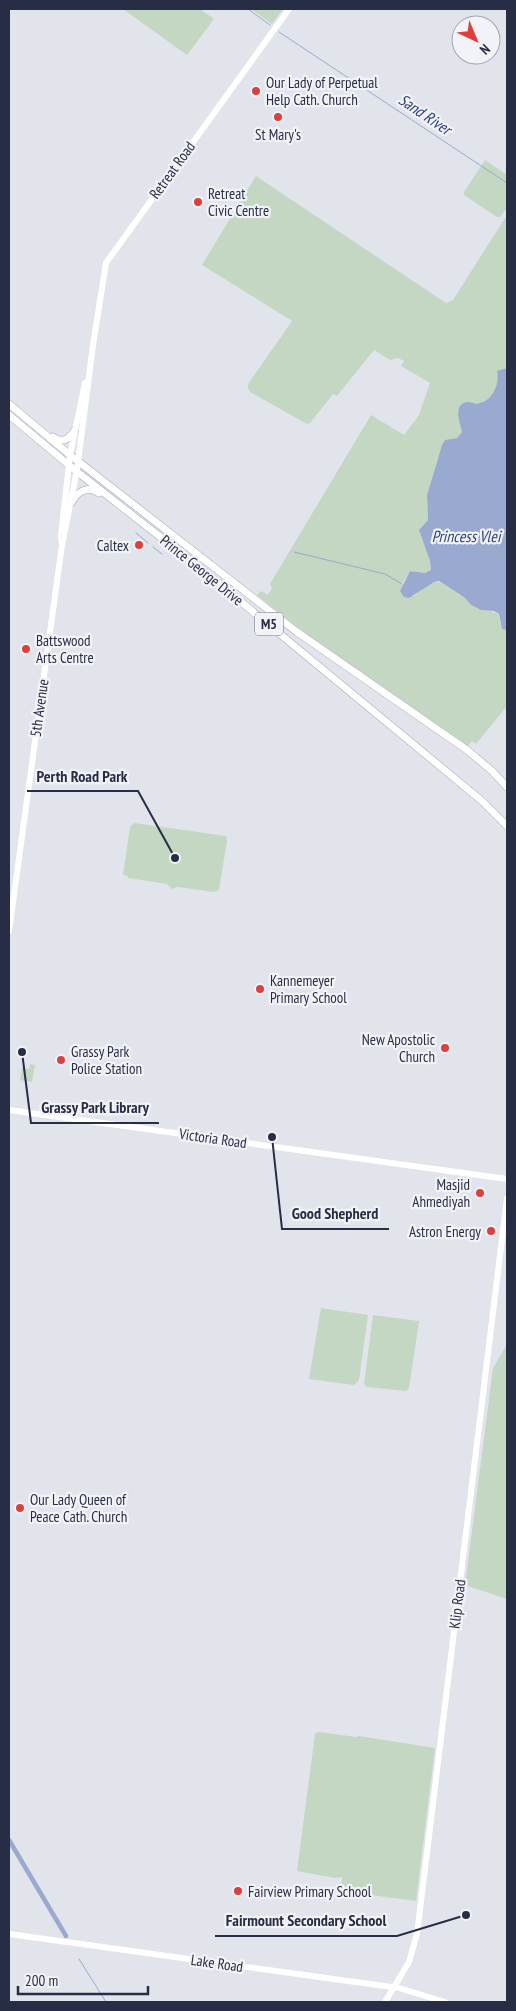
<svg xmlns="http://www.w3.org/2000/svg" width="516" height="2011" font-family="'PT Sans Narrow',sans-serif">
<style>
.green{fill:#c3d7c2}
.water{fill:#99a9cf}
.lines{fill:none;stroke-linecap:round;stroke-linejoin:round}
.stream{stroke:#99a9cf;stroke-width:1}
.canal{stroke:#99a9cf;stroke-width:4.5}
.primary-casing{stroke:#a0a5b9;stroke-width:8}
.secondary{stroke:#fff;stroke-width:6}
.primary{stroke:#fff;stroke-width:7}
.poi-dot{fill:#dd403a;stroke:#f2f3f9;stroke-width:2}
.labels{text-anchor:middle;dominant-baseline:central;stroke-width:4.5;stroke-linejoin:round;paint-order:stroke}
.shield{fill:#f2f3f9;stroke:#65687c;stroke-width:1}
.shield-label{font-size:14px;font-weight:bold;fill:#282d46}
.poi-label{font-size:15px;fill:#282d46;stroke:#f2f3f9;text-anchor:start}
.street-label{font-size:15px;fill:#282d46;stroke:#f2f3f9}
.water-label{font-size:16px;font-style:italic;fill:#2d427e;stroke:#f2f3f9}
.leader{fill:none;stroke:#282d46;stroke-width:2}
.callout-dot{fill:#282d46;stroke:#f2f3f9;stroke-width:2}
.callout-label{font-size:16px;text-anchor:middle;font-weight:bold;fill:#282d46;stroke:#f2f3f9;stroke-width:4.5;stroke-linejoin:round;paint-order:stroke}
</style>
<rect width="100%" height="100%" fill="#e2e4ec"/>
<g class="green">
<path d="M 123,9 L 200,9 L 214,19 L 187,55 Z"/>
<path d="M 251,9 L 283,9 L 272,24 Z"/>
<path d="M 485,160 L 507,175 L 507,208 L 500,217 L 497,217 L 464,195 L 464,192 Z"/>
<path d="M 256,176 L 446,303 L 453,300 L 507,215 L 507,368 C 496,370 499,379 497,387 C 495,394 485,401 479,404 L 471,402 L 463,403 C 456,414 460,420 462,432 L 457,438 L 445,440 L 438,457 L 427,495 L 428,520 L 419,530 L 430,561 L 431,570 L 425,573 L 410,571 L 402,584 L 414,596 C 436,575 438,580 459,595 C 462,596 464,597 466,599 C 468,600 468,603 471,605 C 479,611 491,609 499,615 L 500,623 L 507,630 L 507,706 L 476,744 L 472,741 L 468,746 L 453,736 L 327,650 L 257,595 L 261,591 L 268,595 L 272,588 L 270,584 L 371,415 L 404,435 L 419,415 L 430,383 L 401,366 L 404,361 L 398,358 L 390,360 L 374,350 L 337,396 L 333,394 L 310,423 L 307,424 L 250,392 L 248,388 L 248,384 L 292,321 L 202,265 Z"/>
<path d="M 134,823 L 226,836 L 227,841 L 219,890 L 214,892 L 178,887 L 172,889 L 167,884 L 128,878 L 128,876 L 123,875 L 130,827 Z"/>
<path d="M 30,1064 L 35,1065 L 32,1082 L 20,1080 L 22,1068 L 29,1069 Z"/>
<path d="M 321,1308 L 368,1315 L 359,1380 L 354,1385 L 309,1379 Z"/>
<path d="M 373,1315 L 419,1321 L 409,1388 L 406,1391 L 367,1387 L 364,1384 Z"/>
<path d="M 507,1344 L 507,1599 L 465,1585 L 493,1368 Z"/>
<path d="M 319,1732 L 356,1737 L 359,1736 L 435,1748 L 416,1901 L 341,1891 L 342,1877 L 335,1878 L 297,1871 L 315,1734 Z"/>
</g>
<path class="water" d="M 507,368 L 507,630 L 502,629 L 499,614 L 494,611 L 481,610 L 471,605 L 465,598 L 439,581 L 434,582 L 409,598 L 404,597 L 400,591 L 410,571 L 425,573 L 431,570 L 430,561 L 419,530 L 428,520 L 427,495 L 442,445 L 445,440 L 457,438 L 462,432 C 460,423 452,402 469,402 C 473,402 476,405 480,403 C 493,400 500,383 497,371 Z"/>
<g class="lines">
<g class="stream">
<path d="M 248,9 L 270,25"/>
<path d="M 279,32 L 507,183"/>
<path d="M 136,533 L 148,543"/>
<path d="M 153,547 L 162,554"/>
<path d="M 294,552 L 385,574 L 402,584"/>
<path d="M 79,1959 L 106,2002"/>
</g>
<path class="canal" d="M 9,1840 L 66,1936"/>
<g class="primary-casing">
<g id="primary">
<path d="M 9,404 L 70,455 L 297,632 L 467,750 L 492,771 L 507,787"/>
<path d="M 9,415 L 76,471 L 205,572 L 482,801 L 507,826"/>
<path d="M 53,437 C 63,444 69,439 75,430"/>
<path d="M 71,503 C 77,492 87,485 99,493"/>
</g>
</g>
<g class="secondary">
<path d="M 62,545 L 77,470 L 93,345 L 106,263 L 289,9"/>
<path d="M 9,931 L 58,574 L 62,545 L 61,536 L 70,455 L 85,383"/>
<path d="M 9,1110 L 507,1179"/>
<path d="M 9,1934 L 399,1988 L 445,2002"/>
<path d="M 385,2002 L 409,1962 L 417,1934 L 507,1198"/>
</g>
<use href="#primary" class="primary"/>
</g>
<g class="poi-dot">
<circle cx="256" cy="91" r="5"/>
<circle cx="278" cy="117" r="5"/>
<circle cx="198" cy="202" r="5"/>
<circle cx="139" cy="545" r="5"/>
<circle cx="26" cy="649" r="5"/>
<circle cx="260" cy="989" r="5"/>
<circle cx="445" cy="1048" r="5"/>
<circle cx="61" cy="1060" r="5"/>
<circle cx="480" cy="1193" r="5"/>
<circle cx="491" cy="1231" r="5"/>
<circle cx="20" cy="1508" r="5"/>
<circle cx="238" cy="1891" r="5"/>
</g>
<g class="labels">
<rect class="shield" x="255" y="612.5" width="28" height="23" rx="4"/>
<g class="shield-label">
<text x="269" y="624">M5</text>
</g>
<g class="poi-label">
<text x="266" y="82">Our Lady of Perpetual<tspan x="266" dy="17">Help Cath. Church</tspan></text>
<text x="278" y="134" text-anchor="middle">St Mary's</text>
<text x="208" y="193">Retreat<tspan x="208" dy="17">Civic Centre</tspan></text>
<text x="129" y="545" text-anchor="end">Caltex</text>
<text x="36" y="640">Battswood<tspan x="36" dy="17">Arts Centre</tspan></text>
<text x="270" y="980">Kannemeyer<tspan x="270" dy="17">Primary School</tspan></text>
<text x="435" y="1039" text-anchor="end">New Apostolic<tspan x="435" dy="17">Church</tspan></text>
<text x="71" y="1051">Grassy Park<tspan x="71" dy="17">Police Station</tspan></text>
<text x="470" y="1184" text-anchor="end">Masjid<tspan x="470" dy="17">Ahmediyah</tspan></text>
<text x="481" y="1231" text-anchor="end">Astron Energy</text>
<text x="30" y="1499">Our Lady Queen of<tspan x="30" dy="17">Peace Cath. Church</tspan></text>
<text x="248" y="1891">Fairview Primary School</text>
</g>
<g class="street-label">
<text transform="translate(172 170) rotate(-54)">Retreat Road</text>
<text transform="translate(202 570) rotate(39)">Prince George Drive</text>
<text transform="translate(39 708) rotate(-82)">5th Avenue</text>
<text transform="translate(213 1138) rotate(8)">Victoria Road</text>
<text transform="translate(457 1604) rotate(-83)">Klip Road</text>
<text transform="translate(217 1963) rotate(8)">Lake Road</text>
</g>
<g class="water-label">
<text transform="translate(425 114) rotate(34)">Sand River</text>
<text x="466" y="536">Princess Vlei</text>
</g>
</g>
<path class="leader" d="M175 858L138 791H27M22 1052L31 1123H159M272 1137L282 1229H389M466 1915L397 1936H215"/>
<g class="callout-dot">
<circle cx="175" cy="858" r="5"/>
<circle cx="22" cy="1052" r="5"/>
<circle cx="272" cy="1137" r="5"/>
<circle cx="466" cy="1915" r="5"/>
</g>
<g class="callout-label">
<text x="82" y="782">Perth Road Park</text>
<text x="95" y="1113">Grassy Park Library</text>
<text x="335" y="1219">Good Shepherd</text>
<text x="306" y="1926">Fairmount Secondary School</text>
</g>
<rect width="516" height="2011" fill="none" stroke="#282d46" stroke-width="20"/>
<g transform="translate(476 40) rotate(136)"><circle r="24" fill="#f2f3f9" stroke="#a1a4b1"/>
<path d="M0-4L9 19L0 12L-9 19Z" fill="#dd403a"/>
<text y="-8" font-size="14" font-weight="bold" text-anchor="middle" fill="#282d46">N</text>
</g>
<path d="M18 1986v8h130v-8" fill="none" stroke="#282d46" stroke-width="2.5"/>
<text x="25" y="1986" font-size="15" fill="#282d46" stroke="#f2f3f9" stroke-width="4" paint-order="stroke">200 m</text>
</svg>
